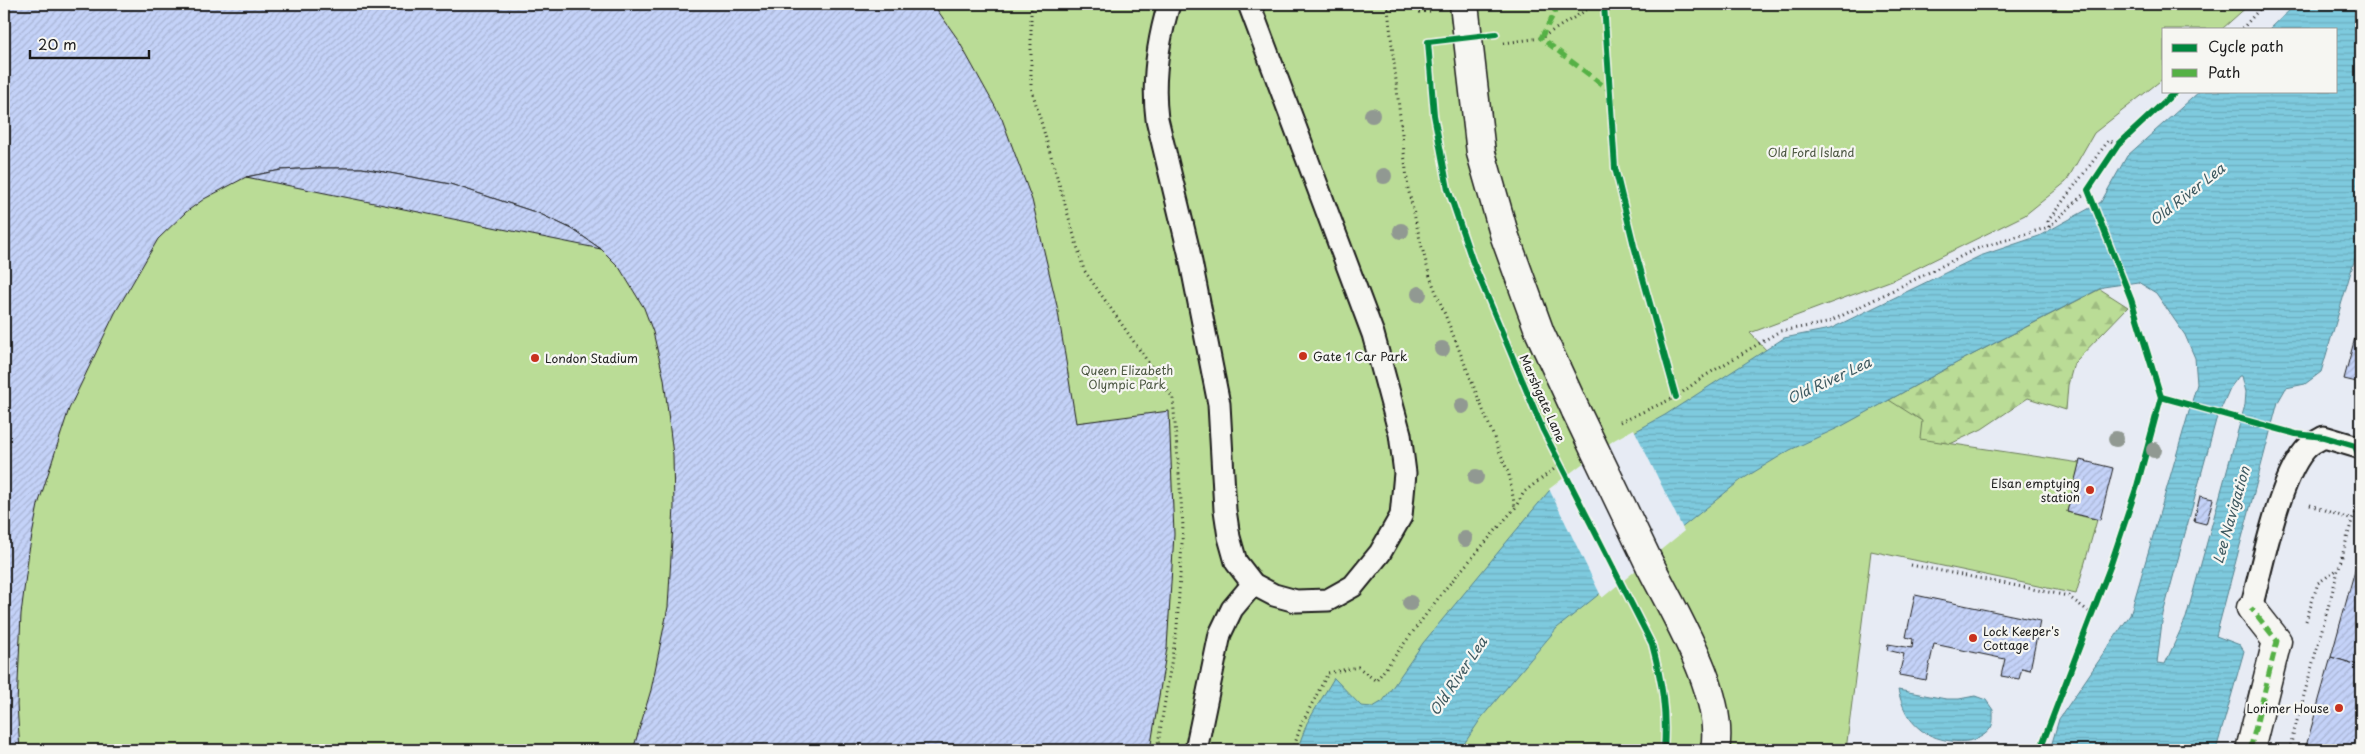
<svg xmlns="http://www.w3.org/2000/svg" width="2365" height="754" font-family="'Playpen Sans',sans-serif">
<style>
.forest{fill:url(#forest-firs);stroke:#6b7c59}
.green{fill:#badc96;stroke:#6b7c59}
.water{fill:url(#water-rules);stroke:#578490;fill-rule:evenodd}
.pier{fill:#e7ebf4}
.building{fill:url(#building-hatch);stroke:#1c1c1c}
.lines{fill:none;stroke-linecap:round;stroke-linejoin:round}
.service-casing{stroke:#1c1c1c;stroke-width:25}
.pedestrian-casing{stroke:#1c1c1c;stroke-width:31}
.minor-casing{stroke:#1c1c1c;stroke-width:31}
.path{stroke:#1c1c1c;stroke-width:3;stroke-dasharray:1 4;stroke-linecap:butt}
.service{stroke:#f6f6f2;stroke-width:21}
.pedestrian{stroke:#f6f6f2;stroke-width:28}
.minor{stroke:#f6f6f2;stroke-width:28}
.minor-bridge-casing{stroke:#1c1c1c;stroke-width:31;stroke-linecap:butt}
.minor-bridge{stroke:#f6f6f2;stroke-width:28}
.quiet{stroke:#55b145;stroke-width:5;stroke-dasharray:10 5;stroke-linecap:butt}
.cycleway-casing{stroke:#f6f6f2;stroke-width:9}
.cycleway{stroke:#00873e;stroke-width:6}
.tree{fill:#919992}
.poi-dot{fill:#c8321e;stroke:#f6f6f2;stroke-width:2}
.labels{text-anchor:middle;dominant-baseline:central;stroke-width:4.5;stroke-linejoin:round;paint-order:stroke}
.park-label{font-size:12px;fill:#4b5641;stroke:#f6f6f2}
.poi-label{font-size:12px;fill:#1c1c1c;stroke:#f6f6f2;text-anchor:start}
.street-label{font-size:12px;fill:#1c1c1c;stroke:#f6f6f2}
.water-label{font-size:14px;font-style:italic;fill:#3e5960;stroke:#f6f6f2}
</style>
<defs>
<pattern id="forest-firs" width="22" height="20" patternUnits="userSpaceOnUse" patternTransform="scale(1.25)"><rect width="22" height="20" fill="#badc96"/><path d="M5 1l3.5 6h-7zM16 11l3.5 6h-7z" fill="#9fbc81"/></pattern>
<pattern id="water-rules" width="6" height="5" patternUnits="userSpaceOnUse" patternTransform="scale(1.25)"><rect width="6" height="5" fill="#7ecade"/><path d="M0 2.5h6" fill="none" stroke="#6cadbe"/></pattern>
<pattern id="building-hatch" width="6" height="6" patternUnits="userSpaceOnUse" patternTransform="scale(1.25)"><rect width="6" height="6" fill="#c4d2f8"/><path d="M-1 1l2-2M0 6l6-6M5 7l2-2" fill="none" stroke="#a8b4d4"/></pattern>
</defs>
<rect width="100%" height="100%" fill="#e7ebf4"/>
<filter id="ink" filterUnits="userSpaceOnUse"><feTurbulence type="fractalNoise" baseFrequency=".02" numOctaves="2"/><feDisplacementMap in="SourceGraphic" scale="10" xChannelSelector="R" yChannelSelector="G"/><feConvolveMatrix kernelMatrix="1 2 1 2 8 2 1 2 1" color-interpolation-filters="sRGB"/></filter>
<g filter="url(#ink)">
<path class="forest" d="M 2100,289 L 2128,307 L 2074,363 L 2068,385 L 2066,410 L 2028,398 L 1982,429 L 1880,477 L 1840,427 L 1962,360 Z"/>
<path class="green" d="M 4,4 L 2250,4 L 2222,29 L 2164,29 L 2164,78 L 2094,133 L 2066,182 L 2025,215 L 1895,279 L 1750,333 L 1839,427 L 1889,400 L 1922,421 L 1920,439 L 2080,463 L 2067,512 L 2097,520 L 2076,594 L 1871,551 L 1846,750 L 4,750 Z"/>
<g class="water">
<path d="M 2296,4 L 2361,4 L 2361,238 L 2321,372 L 2305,384 L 2286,388 L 2278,402 L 2216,636 L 2240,645 L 2244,651 L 2216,750 L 2050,750 L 2059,719 L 2130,615 L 2197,384 L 2195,358 L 2185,335 L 2156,293 L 2138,282 L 2103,287 L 1962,360 L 1840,427 L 1790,450 L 1741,480 L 1557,628 L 1482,717 L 1460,750 L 1297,750 L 1307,723 L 1334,678 L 1361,706 L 1373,707 L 1383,701 L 1423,643 L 1533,510 L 1549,491 L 1616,442 L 1665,415 L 1784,338 L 1830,329 L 1980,256 L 2039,236 L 2101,202 L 2127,156 L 2200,91 L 2336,91 L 2336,29 L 2270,29 ZM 2239,376 L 2242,376 L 2246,392 L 2245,405 L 2186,618 L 2165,664 L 2157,663 L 2163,614 L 2216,420 L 2230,388 Z"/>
<path d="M 1898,690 L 1946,699 L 1959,699 L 1975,696 L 1986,700 L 1993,710 C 1993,717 1994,724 1990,729 C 1975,749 1937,742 1921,730 C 1907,719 1902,706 1898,690 Z"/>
</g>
<path class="pier" d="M 1634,429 L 1684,531 L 1602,598 L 1549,489 L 1614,440 Z"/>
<g class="building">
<path d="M 4,4 L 933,4 L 957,38 L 1002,119 L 1032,200 L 1057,306 L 1076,423 L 1169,411 L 1174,534 L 1167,648 L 1150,750 L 633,750 L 651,690 L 668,607 L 674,507 L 673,455 L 664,379 L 653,332 L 644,308 L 619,267 L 601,249 L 572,229 L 538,213 L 450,184 L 362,168 L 318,168 L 281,170 L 246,177 L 204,199 L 186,212 L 158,239 L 115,313 L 69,409 L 38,505 L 29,551 L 21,614 L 17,705 L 20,750 L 4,750 Z"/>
<path d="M 318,168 L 362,168 L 450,184 L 538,213 L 572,229 L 601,249 L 246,177 L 281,170 Z"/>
<path d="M 2361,315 L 2361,383 L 2344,379 Z"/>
<path d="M 2080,460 L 2113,468 L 2100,520 L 2067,512 Z"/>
<path d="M 2200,496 L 2213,499 L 2206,524 L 2194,521 Z"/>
<path d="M 2361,548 L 2361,666 L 2331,657 Z"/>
<path d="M 1915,595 L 2040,621 L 2030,670 L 2022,668 L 2019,679 L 2001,676 L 2005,659 L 1934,644 L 1926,680 L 1899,675 L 1904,654 L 1887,650 L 1888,644 L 1912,648 L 1913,639 L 1906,637 Z"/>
<path d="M 2331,657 L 2361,666 L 2361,750 L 2305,750 Z"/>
</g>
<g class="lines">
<g class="service-casing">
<g id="service">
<path d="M 1169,4 C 1158,41 1152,80 1157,119 L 1189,252 L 1219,404 L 1225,510 L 1229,537 L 1236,562 L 1253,584 L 1274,595 L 1296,601 L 1328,600 L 1353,586 L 1380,553 L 1401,516 L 1405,473 L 1400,434 L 1373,334 L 1249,4"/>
<path d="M 2251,608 C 2262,568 2280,470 2310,445 C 2314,442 2319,440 2324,437 L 2361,448"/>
<path d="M 1196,750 L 1220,634 L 1232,609 L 1253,584"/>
</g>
</g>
<g class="pedestrian-casing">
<path id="pedestrian" d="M 2250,750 L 2277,641 L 2251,608"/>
</g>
<g class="minor-casing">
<g id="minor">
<path d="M 1464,4 L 1481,153 L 1505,237 L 1540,333 L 1576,411"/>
<path d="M 1650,565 C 1675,615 1725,694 1715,750"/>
</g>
</g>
<g class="path">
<path d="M 1031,4 L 1031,87 L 1084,270 L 1173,398 L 1183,526 L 1177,627 L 1157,750"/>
<path d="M 1418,7 L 1388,9 L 1408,188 L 1421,244 L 1430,277 L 1509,475 L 1515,508"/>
<path d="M 1419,12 L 1431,11"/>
<path d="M 2242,29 L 2264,4"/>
<path d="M 1504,43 L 1541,38 L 1596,4"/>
<path d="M 2049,227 L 2088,190"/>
<path d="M 1620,422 L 1676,397 L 1703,377 L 1780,331 L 1827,323 L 1976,249 L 2049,227 L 2048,221 L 2109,140 L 2118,145 L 2176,91"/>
<path d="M 2310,505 L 2352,520"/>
<path d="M 1911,565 L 2068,596 L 2091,613"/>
<path d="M 2306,621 L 2318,583 L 2338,569"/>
<path d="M 2037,633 L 2058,636"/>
<path d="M 1293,750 L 1301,725 L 1328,673 L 1358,667 L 1376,681 L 1446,588 L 1515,508 L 1524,492 L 1562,463"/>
<path d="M 2040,750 L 2110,567 L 2137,486 L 2161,397 L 2155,395"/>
<path d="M 2289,750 L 2352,520 L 2361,495"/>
</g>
<use href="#service" class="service"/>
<use href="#pedestrian" class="pedestrian"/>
<use href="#minor" class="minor"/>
<g class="minor-bridge-casing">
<path id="minor-bridge" d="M 1576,411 L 1650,565"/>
</g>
<use href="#minor-bridge" class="minor-bridge"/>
<g class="quiet">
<path d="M 1559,4 L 1541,38 L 1609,90"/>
<path d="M 2250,750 L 2277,641 L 2251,608"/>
</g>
<g class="cycleway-casing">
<g id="cycleway">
<path d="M 1604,4 L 1615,168 L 1634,246 L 1676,397"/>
<path d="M 1496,34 L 1428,42 L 1434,115 L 1448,189 L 1472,260 L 1543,430 L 1652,644 C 1662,682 1667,711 1664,750"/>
<path d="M 2161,397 L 2296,434 L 2324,437 L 2355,446 L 2361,461"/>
<path d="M 2040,750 L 2110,567 L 2137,486 L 2161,397 L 2131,299 L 2088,190 L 2118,145 L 2176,91"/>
</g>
</g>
<use href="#cycleway" class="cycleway"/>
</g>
<g class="tree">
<circle cx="1372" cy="115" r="8"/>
<circle cx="1384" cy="176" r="8"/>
<circle cx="1401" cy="231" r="8"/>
<circle cx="1419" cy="294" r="8"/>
<circle cx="1442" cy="349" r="8"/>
<circle cx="1462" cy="406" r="8"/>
<circle cx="2116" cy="439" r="8"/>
<circle cx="2154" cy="450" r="8"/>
<circle cx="1476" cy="477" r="8"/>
<circle cx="1465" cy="539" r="8"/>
<circle cx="1410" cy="603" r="8"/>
</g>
</g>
<g class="poi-dot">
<circle cx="1303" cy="356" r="5"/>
<circle cx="535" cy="358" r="5"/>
<circle cx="2090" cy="490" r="5"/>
<circle cx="1973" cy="638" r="5"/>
<circle cx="2339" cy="708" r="5"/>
</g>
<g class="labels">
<g class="park-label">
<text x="1811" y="152">Old Ford Island</text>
<text x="1127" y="370">Queen Elizabeth<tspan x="1127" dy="14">Olympic Park</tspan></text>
</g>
<g class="poi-label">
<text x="1313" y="356">Gate 1 Car Park</text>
<text x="545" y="358">London Stadium</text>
<text x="2080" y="483" text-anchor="end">Elsan emptying<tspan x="2080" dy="14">station</tspan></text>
<text x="1983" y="631">Lock Keeper's<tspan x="1983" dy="14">Cottage</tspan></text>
<text x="2329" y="708" text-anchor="end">Lorimer House</text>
</g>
<g class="street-label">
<text transform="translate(1543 398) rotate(66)">Marshgate Lane</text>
</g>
<g class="water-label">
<text transform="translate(2187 194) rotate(-38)">Old River Lea</text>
<text transform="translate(1829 380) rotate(-25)">Old River Lea</text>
<text transform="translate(2231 515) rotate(-74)">Lee Navigation</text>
<text transform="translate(1458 676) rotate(-56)">Old River Lea</text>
</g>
</g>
<rect width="2365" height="754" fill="none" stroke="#f6f6f2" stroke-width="20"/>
<rect x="10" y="10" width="2345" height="734" fill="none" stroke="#1c1c1c" stroke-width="2" filter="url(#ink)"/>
<rect x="2162" y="28" width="175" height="65" fill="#f6f6f2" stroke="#9f9f9c"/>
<rect x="2172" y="44" width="25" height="8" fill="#00873e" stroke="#9f9f9c"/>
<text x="2208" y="52" font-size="15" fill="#1c1c1c">Cycle path</text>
<rect x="2172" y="69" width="25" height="8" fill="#55b145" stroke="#9f9f9c"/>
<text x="2208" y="78" font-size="15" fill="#1c1c1c">Path</text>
<path d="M30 50v8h119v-8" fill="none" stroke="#1c1c1c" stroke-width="2.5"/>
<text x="38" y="50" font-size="15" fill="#1c1c1c" stroke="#f6f6f2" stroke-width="4" paint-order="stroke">20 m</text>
</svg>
